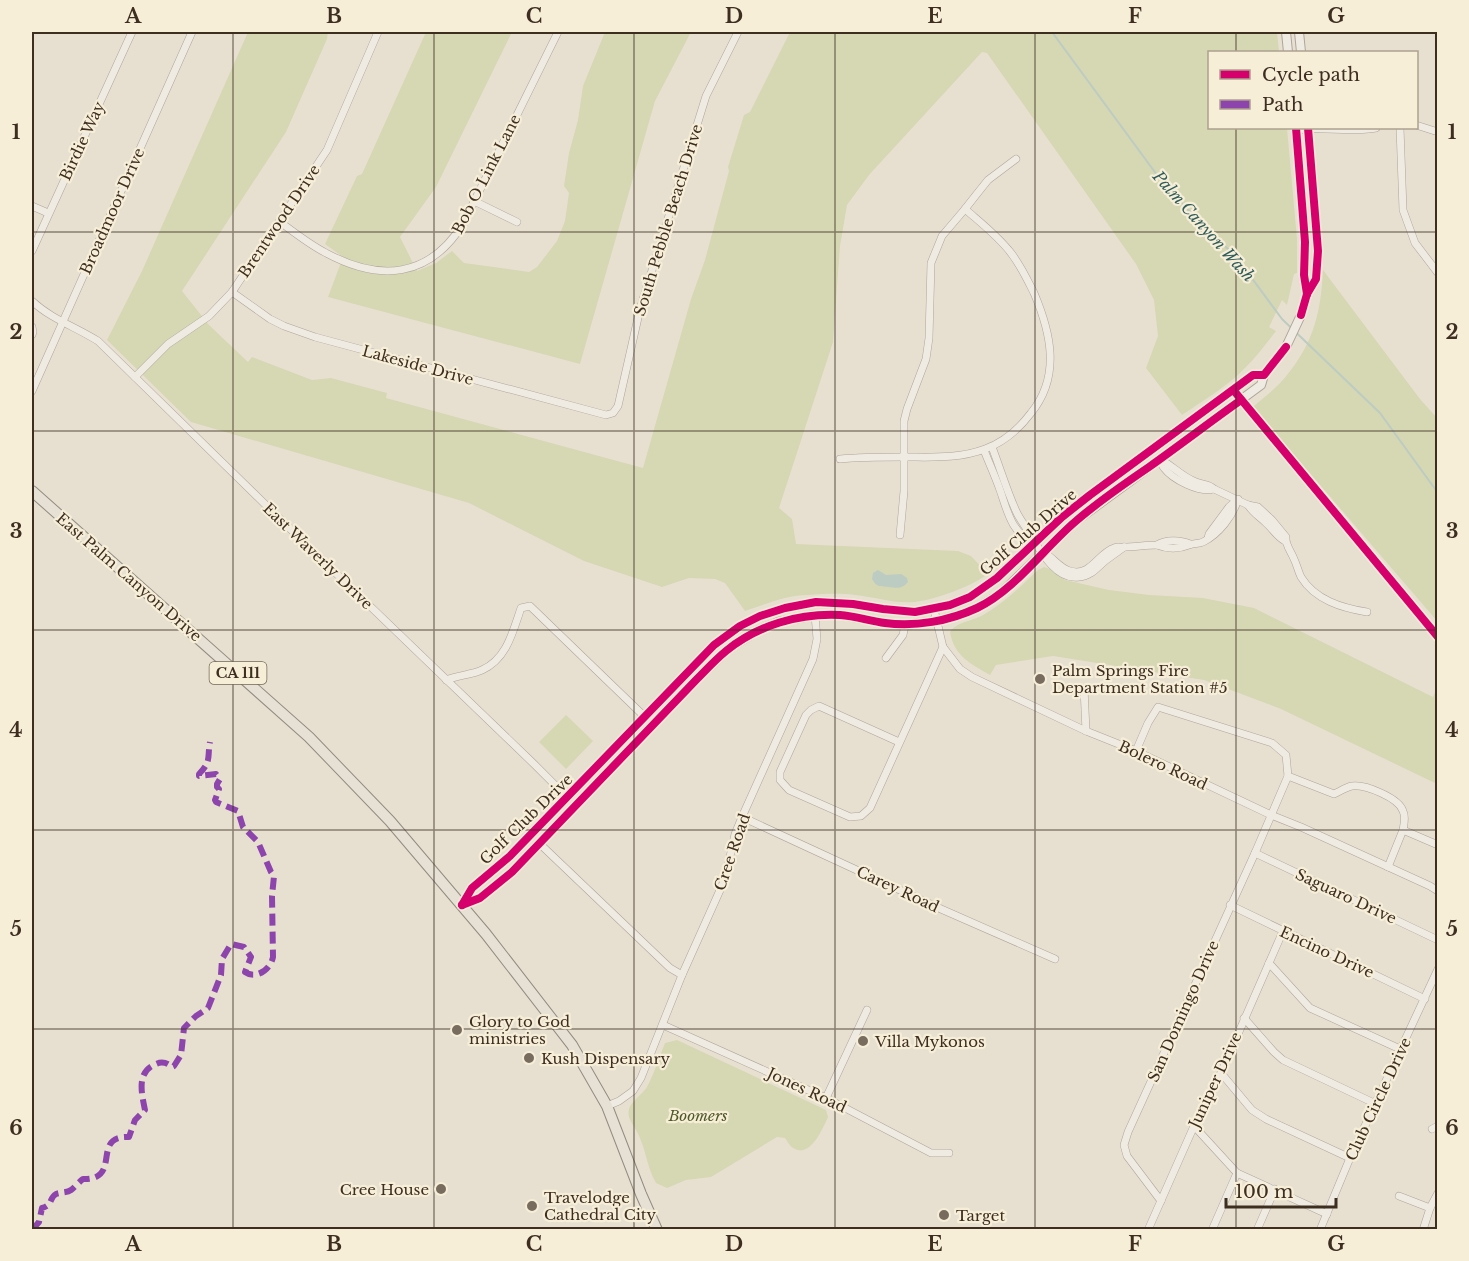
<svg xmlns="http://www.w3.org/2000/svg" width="1469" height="1261" font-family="'Libre Baskerville',serif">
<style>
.green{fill:#d6d7b3}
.water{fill:#bcccc2}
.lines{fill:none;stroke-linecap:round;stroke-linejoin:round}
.stream{stroke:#bcccc2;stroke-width:2}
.minor-casing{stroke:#ada599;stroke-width:8}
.tertiary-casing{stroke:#ada599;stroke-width:10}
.primary-casing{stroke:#928b80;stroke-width:12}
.minor{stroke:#efebe3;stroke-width:7}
.tertiary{stroke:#efebe3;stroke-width:8}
.primary{stroke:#e6e1d4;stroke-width:10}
.quiet{stroke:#8e44ad;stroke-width:6;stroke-dasharray:12 6;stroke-linecap:butt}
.cycleway-casing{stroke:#f7eed8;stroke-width:11}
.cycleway{stroke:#d6006c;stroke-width:8}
.grid{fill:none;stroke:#3d2e20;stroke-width:1.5;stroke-opacity:0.55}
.poi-dot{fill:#786c5e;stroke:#f7eed8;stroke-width:2}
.labels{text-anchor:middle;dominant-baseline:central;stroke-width:4.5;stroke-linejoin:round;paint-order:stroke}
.shield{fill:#f7eed8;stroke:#756857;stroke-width:1.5}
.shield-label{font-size:14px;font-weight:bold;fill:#3d2e20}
.street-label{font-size:15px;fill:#3d2e20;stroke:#f7eed8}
.poi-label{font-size:15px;fill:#3d2e20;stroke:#f7eed8;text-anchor:start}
.park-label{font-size:15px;font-style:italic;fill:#4d5a26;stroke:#f7eed8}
.water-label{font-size:16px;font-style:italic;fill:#2f5d5a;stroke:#f7eed8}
.neatline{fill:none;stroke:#3d2e20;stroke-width:2}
.grid-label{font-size:20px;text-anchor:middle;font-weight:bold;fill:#3d2e20}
</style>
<rect width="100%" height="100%" fill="#e7e0d1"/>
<g class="green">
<path d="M 248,32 L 328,32 L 327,39 L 286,132 L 182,291 L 209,325 L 248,362 L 252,357 L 312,380 L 331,378 L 387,393 L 386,398 L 643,468 L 691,299 L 705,260 L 729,171 L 728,167 L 744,115 L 750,112 L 790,32 L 1277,32 L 1279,52 L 1210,52 L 1210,128 L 1287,128 L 1297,239 L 1297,273 L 1294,274 L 1287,305 L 1282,300 L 1269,327 L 1276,331 C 1266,344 1257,356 1246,367 C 1228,386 1204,400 1182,415 L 1146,368 L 1158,336 L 1154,300 L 1136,264 L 987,53 L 982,52 L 869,175 L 847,205 L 840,246 L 833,342 L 779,508 L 792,519 L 796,544 L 958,551 L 971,556 L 988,574 C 970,587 937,599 915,602 C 895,604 875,597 855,595 C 840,593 823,594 808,595 C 787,595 766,604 745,611 L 725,583 L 715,579 L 689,578 L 662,587 L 584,561 L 469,503 L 191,422 L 107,340 L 142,271 Z"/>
<path d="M 426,32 L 512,32 L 436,187 L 400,237 L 417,271 L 436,263 L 452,251 L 464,263 L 529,272 L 537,267 L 557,241 L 565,221 L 569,193 L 564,186 L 569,153 L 578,120 L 583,86 L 605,32 L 691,32 L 655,101 L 580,364 L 328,297 L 343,257 L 325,244 L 357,176 L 362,174 Z"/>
<path d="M 1323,270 L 1420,399 L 1437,418 L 1437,621 L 1253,407 C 1264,397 1278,387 1287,375 C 1314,342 1321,311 1323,270 Z"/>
<path d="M 1044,567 L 1050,569 L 1065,580 L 1109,590 L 1149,595 L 1203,598 L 1254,608 L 1433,697 L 1437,687 L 1437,784 L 1281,709 L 1204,680 L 1053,656 L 996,665 L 990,675 C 971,664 954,656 950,632 C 956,622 973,621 983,615 C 1004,603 1021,586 1038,570 Z"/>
<path d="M 566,715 L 593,741 L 566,769 L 539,742 Z"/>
<path d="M 677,1040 L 826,1110 L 828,1117 C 823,1128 811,1157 795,1149 C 790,1147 788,1142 785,1138 L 777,1137 L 711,1177 L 686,1180 L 667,1188 L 656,1183 C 646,1166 646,1147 636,1130 C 632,1123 627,1118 629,1109 C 632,1100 642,1095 647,1087 C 654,1074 659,1058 665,1043 Z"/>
</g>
<path class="water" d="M 878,570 L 886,575 L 901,574 L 907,578 L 908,582 C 902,589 898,588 889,587 C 881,586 877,588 872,579 L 873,573 Z"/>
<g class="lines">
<path class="stream" d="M 1052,32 L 1168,190 L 1237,258 L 1282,319 L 1380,413 L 1438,493"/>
<g class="minor-casing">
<g id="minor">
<path d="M 1416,125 L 1438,132"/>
<path d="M 1400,128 L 1403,210 L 1415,243 L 1438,273"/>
<path d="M 1297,130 C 1323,126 1350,133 1376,128"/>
<path d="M 474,201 L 517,222"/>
<path d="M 32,206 L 48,213"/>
<path d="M 280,222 C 295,233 310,245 326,253 C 380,282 429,278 463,224 L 558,32"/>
<path d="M 32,251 L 132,32"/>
<path d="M 232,292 L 270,319 L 284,326 L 315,337 L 606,415 L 613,413 L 618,406 L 640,309 L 706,96 L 738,32"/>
<path d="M 32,301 C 51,319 76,327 98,341 L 318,556 L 534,764 L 568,798"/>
<path d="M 32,327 L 33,332 L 32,335"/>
<path d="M 135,377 L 168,344 L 209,316 L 232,292 L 327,150 L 378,32"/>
<path d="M 32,391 L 192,32"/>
<path d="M 992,447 C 1000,468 1007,491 1016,511 C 1019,518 1024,524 1028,531 C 1038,547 1055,581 1079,577 C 1091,576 1097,568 1105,561 C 1111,556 1118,552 1124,547"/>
<path d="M 984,450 C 989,463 995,476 1000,490 C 1008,513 1011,532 1035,544"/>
<path d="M 840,459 C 861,457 882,457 904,457 C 932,457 958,459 985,449 C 1004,442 1019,429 1031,413 C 1061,376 1051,333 1034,293 C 1027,279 1021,266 1011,253 C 998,236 981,223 965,209"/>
<path d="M 1160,459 C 1173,466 1182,477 1196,482 C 1203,485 1209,484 1214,489 L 1248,505 L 1258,507 L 1272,520 L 1286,537 C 1285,545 1291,551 1294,559 C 1297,565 1298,571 1301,577 C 1315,600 1342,608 1367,612"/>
<path d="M 1160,459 C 1161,462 1162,466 1164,468 C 1173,480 1200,493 1214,489"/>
<path d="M 1248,505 C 1253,513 1260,517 1266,523 C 1273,529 1277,537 1285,541"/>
<path d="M 900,535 L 904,491 L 904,421 L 907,409 L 926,359 L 929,338 L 931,263 L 942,236 L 965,209 L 976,195 L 988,180 L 1016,159"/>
<path d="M 1208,538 L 1209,534 L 1229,507 L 1237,500"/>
<path d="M 1157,545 C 1167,549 1179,549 1189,545 C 1194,543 1199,544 1203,542 C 1219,534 1233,516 1238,499"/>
<path d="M 1043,552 C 1053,557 1059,568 1070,571 C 1091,577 1098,553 1114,548 C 1119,546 1119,548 1124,547 C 1135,547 1146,545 1157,545 C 1166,539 1181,540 1190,544"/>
<path d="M 934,609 L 943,647 L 960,669 L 972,677 L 1086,731 L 1136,751 L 1271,815 L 1301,827 L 1430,886 L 1438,891"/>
<path d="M 886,658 L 903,635 L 905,625"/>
<path d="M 446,680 C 458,675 471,675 482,670 C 507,659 513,631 521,608 L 530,606 L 645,717"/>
<path d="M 1084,688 L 1086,731"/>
<path d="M 899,742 L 819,706 L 811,710 L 806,715 L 780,772 L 780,780 L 789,790 L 850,817 L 861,816 L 870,808 L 943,647"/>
<path d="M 1136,751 L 1148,723 L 1158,707 L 1272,743 L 1286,755 L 1288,776 L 1334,794 C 1339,792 1346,787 1352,786 C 1365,784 1399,798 1403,811 C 1406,817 1404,824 1403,830 L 1438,845"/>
<path d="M 742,817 L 941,909 L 1055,959"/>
<path d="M 540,844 L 670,968 L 682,975"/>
<path d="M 1255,853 L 1438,940"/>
<path d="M 1388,867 L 1403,830"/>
<path d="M 1230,905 L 1425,999"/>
<path d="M 1269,963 L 1310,1008 L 1400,1049"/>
<path d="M 1244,1018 L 1274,1052 L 1283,1060 L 1376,1104"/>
<path d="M 663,1025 L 826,1098 L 931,1153 L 949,1153"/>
<path d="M 1221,1073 L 1252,1110 L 1266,1119 L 1350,1158"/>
<path d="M 826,1098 L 867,1010"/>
<path d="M 607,1106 L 619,1101 L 633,1091 L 641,1078 L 682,975 L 725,879 L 735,834 L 742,817 L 813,659 L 817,639 L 815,615"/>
<path d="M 1194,1126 L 1237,1173 L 1327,1214"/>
<path d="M 1432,1129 L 1438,1126"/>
<path d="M 1399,1196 L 1430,1208"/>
<path d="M 1161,1201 L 1127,1156 L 1124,1145 L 1128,1132 L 1255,853 L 1288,776"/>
<path d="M 1148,1230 L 1194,1126 L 1221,1073 L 1283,931"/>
<path d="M 1212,1230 L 1237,1173"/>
<path d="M 1257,1230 L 1275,1189"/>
<path d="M 1320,1230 L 1350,1158 L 1438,969"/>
<path d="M 1423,1230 L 1430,1208 L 1438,1193"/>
</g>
</g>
<g class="tertiary-casing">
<g id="tertiary">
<path d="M 1286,32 L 1288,52"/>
<path d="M 1299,32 L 1301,52"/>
<path d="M 1296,128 L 1305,242 L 1304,275 L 1307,294"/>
<path d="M 462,905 L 480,898 L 512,872 L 696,680 L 725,652 L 736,644 L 759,630 L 778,622 L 815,615 L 842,615 L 885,623 L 905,625 L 937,621 L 962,614 L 979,607 L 1000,594 L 1076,521 L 1261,385 L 1264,375 L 1286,347 L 1301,315 L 1307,294 L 1316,279 L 1318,251 L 1308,128"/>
<path d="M 462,905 L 472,888 L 510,856 L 714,645 L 740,626 L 760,616 L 785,608 L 816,602 L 853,604 L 883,609 L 915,612 L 950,605 L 970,597 L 997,578 L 1062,517 L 1090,495 L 1253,375 L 1264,375"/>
</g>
</g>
<g class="primary-casing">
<path id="primary" d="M 32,491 L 309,737 L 390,821 L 486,934 L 572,1045 L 607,1106 L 641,1194 L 657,1230"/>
</g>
<use href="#minor" class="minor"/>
<use href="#tertiary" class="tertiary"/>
<use href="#primary" class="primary"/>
<path class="quiet" d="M 32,1230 L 39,1222 L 42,1208 C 53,1205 49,1198 56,1194 C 61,1192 67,1193 71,1190 C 75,1187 79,1182 83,1179 C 123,1180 90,1135 129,1137 L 135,1120 L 145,1110 C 142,1095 136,1073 154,1065 C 161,1061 166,1062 172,1067 L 174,1066 L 181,1055 L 184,1028 L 196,1016 L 208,1008 L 221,975 L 222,959 L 231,944 L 244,947 L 251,957 L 245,972 C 256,980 271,969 273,957 L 272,896 L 274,876 L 271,872 L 258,842 L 243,827 L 238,811 L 216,802 L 215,800 L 219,789 L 217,787 L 217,784 L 220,779 L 216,774 L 199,776 L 199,774 C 212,761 207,757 210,742"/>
<g class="cycleway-casing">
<g id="cycleway">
<path d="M 1296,128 L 1305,242 L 1304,275 L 1307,294"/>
<path d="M 1301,315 L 1307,294 L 1316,279 L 1318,251 L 1308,128"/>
<path d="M 1235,392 L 1438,637"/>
<path d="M 462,905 L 472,888 L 510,856 L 714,645 L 740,626 L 760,616 L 785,608 L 816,602 L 853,604 L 883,609 L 915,612 L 950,605 L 970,597 L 997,578 L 1062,517 L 1090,495 L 1253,375 L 1264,375 L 1286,347"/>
<path d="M 462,905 L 480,898 L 512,872 L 696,680 C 706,670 715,660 726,651 C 758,625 799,613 840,615 C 855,616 870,621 885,623 C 916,627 949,621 977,608 C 1015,590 1044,548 1076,521 C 1099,501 1124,484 1149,467 C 1180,445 1210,422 1241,400"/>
</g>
</g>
<use href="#cycleway" class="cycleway"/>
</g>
<path class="grid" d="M 233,32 L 233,1230M 434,32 L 434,1230M 634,32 L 634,1230M 835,32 L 835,1230M 1035,32 L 1035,1230M 1236,32 L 1236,52M 1236,128 L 1236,1230M 32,232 L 1438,232M 32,431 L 1438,431M 32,630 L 1438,630M 32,830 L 1438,830M 32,1029 L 1438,1029"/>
<g class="poi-dot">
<circle cx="1040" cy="679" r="6"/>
<circle cx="457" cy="1030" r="6"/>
<circle cx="863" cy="1041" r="6"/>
<circle cx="529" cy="1058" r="6"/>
<circle cx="441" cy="1189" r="6"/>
<circle cx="532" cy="1206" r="6"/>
<circle cx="944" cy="1215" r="6"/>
</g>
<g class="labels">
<rect class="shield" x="209.5" y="662" width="57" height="22" rx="4.5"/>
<g class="shield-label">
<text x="238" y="673">CA 111</text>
</g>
<g class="street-label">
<text transform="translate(82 141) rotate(-65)">Birdie Way</text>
<text transform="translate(486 174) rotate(-63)">Bob O Link Lane</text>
<text transform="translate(112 211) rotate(-66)">Broadmoor Drive</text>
<text transform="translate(668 220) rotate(-73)">South Pebble Beach Drive</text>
<text transform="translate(279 221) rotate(-56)">Brentwood Drive</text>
<text transform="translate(418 365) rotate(15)">Lakeside Drive</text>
<text transform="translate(1028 532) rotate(-41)">Golf Club Drive</text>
<text transform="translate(318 556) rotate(44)">East Waverly Drive</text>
<text transform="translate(129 577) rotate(41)">East Palm Canyon Drive</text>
<text transform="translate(1163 765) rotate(25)">Bolero Road</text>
<text transform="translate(526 819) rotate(-44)">Golf Club Drive</text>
<text transform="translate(732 852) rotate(-71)">Cree Road</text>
<text transform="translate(898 889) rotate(25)">Carey Road</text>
<text transform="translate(1346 896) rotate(25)">Saguaro Drive</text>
<text transform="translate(1327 952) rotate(25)">Encino Drive</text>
<text transform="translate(1183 1011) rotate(-66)">San Domingo Drive</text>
<text transform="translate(1215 1080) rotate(-65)">Juniper Drive</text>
<text transform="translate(807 1090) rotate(25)">Jones Road</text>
<text transform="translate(1378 1099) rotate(-65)">Club Circle Drive</text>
</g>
<g class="poi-label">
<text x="1052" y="670">Palm Springs Fire<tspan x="1052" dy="17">Department Station #5</tspan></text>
<text x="469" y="1021">Glory to God<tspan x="469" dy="17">ministries</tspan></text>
<text x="875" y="1041">Villa Mykonos</text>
<text x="541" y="1058">Kush Dispensary</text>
<text x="429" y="1189" text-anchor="end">Cree House</text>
<text x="544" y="1197">Travelodge<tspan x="544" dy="17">Cathedral City</tspan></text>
<text x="956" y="1215">Target</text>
</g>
<g class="park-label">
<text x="698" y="1115">Boomers</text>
</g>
<g class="water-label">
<text transform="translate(1204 226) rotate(48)">Palm Canyon Wash</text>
</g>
</g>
<rect width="1469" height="1261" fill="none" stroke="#f7eed8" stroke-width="66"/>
<rect x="1208" y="51" width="210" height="78" fill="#f7eed8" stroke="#ada18e" stroke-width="1.5"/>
<rect x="1220" y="70" width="30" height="9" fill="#d6006c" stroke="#ada18e" stroke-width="1.5"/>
<text x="1262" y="81" font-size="18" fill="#3d2e20">Cycle path</text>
<rect x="1220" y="100" width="30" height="9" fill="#8e44ad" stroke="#ada18e" stroke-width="1.5"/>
<text x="1262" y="111" font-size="18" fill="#3d2e20">Path</text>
<path d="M1226 1198v9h110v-9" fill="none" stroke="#3d2e20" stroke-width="3"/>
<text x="1235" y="1198" font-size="18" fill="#3d2e20" stroke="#f7eed8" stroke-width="4.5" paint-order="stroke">100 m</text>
<rect x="33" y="33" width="1403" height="1195" class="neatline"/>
<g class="grid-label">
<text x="133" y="23">A</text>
<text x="334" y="23">B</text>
<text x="534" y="23">C</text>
<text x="734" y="23">D</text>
<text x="935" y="23">E</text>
<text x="1135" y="23">F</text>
<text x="1336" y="23">G</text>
<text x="16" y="139">1</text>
<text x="1452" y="139">1</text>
<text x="16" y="339">2</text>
<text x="1452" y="339">2</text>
<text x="16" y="538">3</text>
<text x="1452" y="538">3</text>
<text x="16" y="737">4</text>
<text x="1452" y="737">4</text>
<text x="16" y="936">5</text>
<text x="1452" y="936">5</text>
<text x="16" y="1135">6</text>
<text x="1452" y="1135">6</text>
<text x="133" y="1251">A</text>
<text x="334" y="1251">B</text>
<text x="534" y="1251">C</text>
<text x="734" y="1251">D</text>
<text x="935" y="1251">E</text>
<text x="1135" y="1251">F</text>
<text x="1336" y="1251">G</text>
</g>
</svg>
